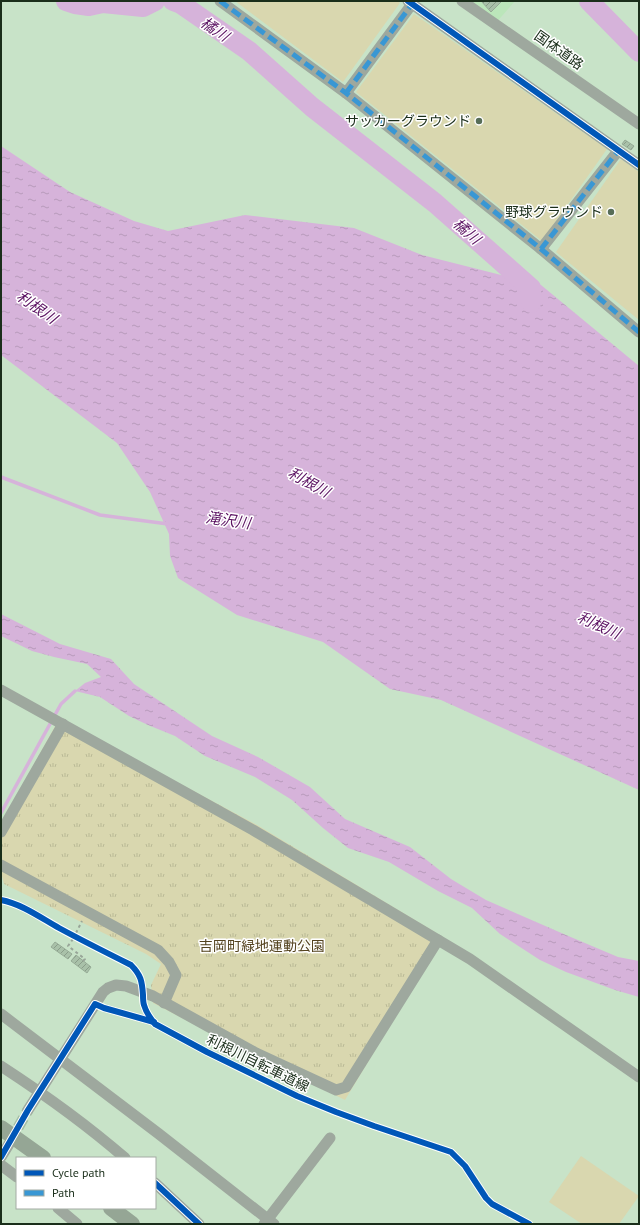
<svg xmlns="http://www.w3.org/2000/svg" width="640" height="1225" font-family="'PT Sans','Noto Sans JP',sans-serif">
<style>
.built{fill:#bbe6ba}
.grass{fill:url(#grass-tufts)}
.pitch{fill:#d9d7af}
.water{fill:url(#water-ripples)}
.lines{fill:none;stroke-linecap:round;stroke-linejoin:round}
.stream{stroke:#d6b3da;stroke-width:3.5}
.river{stroke:#d6b3da;stroke-width:20}
.building{fill:url(#building-hatch);stroke:#96ab96}
.minor-tunnel{stroke:#a5bfa5;stroke-width:11;stroke-dasharray:11 5.5;stroke-linecap:butt}
.path{stroke:#98a598;stroke-width:2;stroke-dasharray:3 3;stroke-linecap:butt}
.minor{stroke:#9ea89e;stroke-width:11}
.highway{stroke:#95a695;stroke-width:16}
.quiet{stroke:#3997d4;stroke-width:5;stroke-dasharray:10 5;stroke-linecap:butt}
.cycleway-casing{stroke:#fff;stroke-width:8}
.cycleway{stroke:#0057b8;stroke-width:6}
.poi-dot{fill:#576d57;stroke:#fff;stroke-width:1.5}
.labels{text-anchor:middle;dominant-baseline:central;stroke-width:3;stroke-linejoin:round;paint-order:stroke}
.street-label{font-size:14px;fill:#1a2e1a;stroke:#fff}
.poi-label{font-size:14px;fill:#1a2e1a;stroke:#fff;text-anchor:end}
.park-label{font-size:14px;fill:#54431f;stroke:#fff}
.water-label{font-size:15px;font-style:italic;fill:#5b1262;stroke:#fff}
</style>
<defs>
<pattern id="grass-tufts" width="24" height="20" patternUnits="userSpaceOnUse"><rect width="24" height="20" fill="#d9d7af"/><path d="M3 7l-1-3M5 7V3M7 7l1-3M15 17l-1-3M17 17v-4M19 17l1-3" fill="none" stroke="#bab996"/></pattern>
<pattern id="water-ripples" width="26" height="14" patternUnits="userSpaceOnUse"><rect width="26" height="14" fill="#d6b3da"/><path d="M2 4q2-2 4 0t4 0M15 11q2-2 4 0t4 0" fill="none" stroke="#b79aba"/></pattern>
<pattern id="building-hatch" width="6" height="6" patternUnits="userSpaceOnUse"><rect width="6" height="6" fill="#a9c1a9"/><path d="M-1 1l2-2M0 6l6-6M5 7l2-2" fill="none" stroke="#899d89"/></pattern>
</defs>
<rect width="100%" height="100%" fill="#c8e3c8"/>
<path class="built" d="M 462,1 L 515,1 L 495,24 Z"/>
<path class="grass" d="M 59,719 L 257,825 L 443,937 L 345,1100 L 256,1056 L 153,1003 L 151,985 L 161,964 L 146,954 L 4,884 L 1,872 L 1,824 Z"/>
<g class="pitch">
<path d="M 235,1 L 398,1 L 400,3 L 343,82 Z"/>
<path d="M 414,14 L 607,149 L 542,241 L 356,92 Z"/>
<path d="M 621,159 L 639,172 L 639,320 L 556,252 Z"/>
<path d="M 581,1156 L 639,1196 L 619,1224 L 582,1224 L 549,1202 Z"/>
</g>
<g class="water">
<path d="M 1,146 L 70,192 L 134,221 L 168,231 L 245,215 L 354,228 L 422,255 L 541,285 L 639,366 L 639,790 L 441,700 L 390,689 L 323,642 L 237,615 L 178,578 L 170,556 L 169,534 L 150,492 L 117,443 L 1,355 Z"/>
<path d="M 1,614 L 60,644 L 111,659 L 134,684 L 212,736 L 258,757 L 310,787 L 345,819 L 410,847 L 451,879 L 486,900 L 566,935 L 618,957 L 639,961 L 639,997 L 615,990 L 566,972 L 540,960 L 500,934 L 472,908 L 438,891 L 389,862 L 348,848 L 323,828 L 292,800 L 255,777 L 205,756 L 175,736 L 148,725 L 129,716 L 100,697 L 75,691 L 85,683 L 101,677 L 87,664 L 54,657 L 32,651 L 1,636 Z"/>
</g>
<g class="lines">
<g class="stream">
<path d="M 1,477 L 100,515 L 168,524"/>
<path d="M 1,813 L 61,704 L 75,691"/>
</g>
<g class="river">
<path d="M 66,1 L 75,4 L 89,6 L 103,3 L 143,7 L 155,1"/>
<path d="M 173,1 L 181,4 L 249,51 L 312,107 L 435,203 L 531,288 L 531,303"/>
<path d="M 589,1 L 639,52"/>
</g>
</g>
<g class="building">
<path d="M 481,1 L 502,1 L 491,12 Z"/>
<path d="M 625,140 L 634,146 L 631,150 L 622,144 Z"/>
<path d="M 55,942 L 72,954 L 68,959 L 51,947 Z"/>
<path d="M 76,955 L 91,967 L 87,973 L 71,961 Z"/>
</g>
<g class="lines">
<path class="minor-tunnel" d="M 10,1142 L 28,1110"/>
<g class="path">
<path d="M 76,933 L 82,921"/>
<path d="M 73,939 L 68,946 L 85,959 L 83,961"/>
</g>
<g class="minor">
<path d="M 220,1 L 346,93 L 541,249 L 639,332"/>
<path d="M 408,1 L 639,165"/>
<path d="M 462,1 L 639,124"/>
<path d="M 346,93 L 412,4"/>
<path d="M 541,249 L 618,151"/>
<path d="M 1,690 L 253,830 L 438,940 L 470,959 L 639,1077"/>
<path d="M 1,832 L 63,724"/>
<path d="M 1,865 L 158,950 L 169,962 L 176,975 L 164,1003"/>
<path d="M 1,1014 L 159,1134 L 274,1224"/>
<path d="M 1,1066 C 44,1094 86,1124 125,1158"/>
<path d="M 28,1110 L 103,992 L 108,988 L 116,985 L 126,986 L 153,996 L 256,1053 L 336,1090 L 346,1087 L 438,940"/>
<path d="M 1,1157 L 9,1144"/>
<path d="M 1,1165 L 17,1177"/>
<path d="M 155,1183 L 199,1224"/>
<path d="M 58,1208 L 77,1224"/>
<path d="M 264,1224 L 330,1138"/>
</g>
<g class="highway">
<path d="M 1,1128 L 43,1158"/>
<path d="M 111,1208 L 132,1224"/>
</g>
<g class="quiet">
<path d="M 220,1 L 346,93 L 541,249 L 639,332"/>
<path d="M 346,93 L 412,4"/>
<path d="M 541,249 L 618,151"/>
</g>
<g class="cycleway-casing">
<g id="cycleway">
<path d="M 408,1 L 639,165"/>
<path d="M 1,900 C 22,904 41,918 59,928 C 83,941 107,953 131,965 C 141,975 142,981 143,995 C 143,998 143,1002 144,1005 C 146,1012 150,1018 155,1024 L 207,1052 L 297,1096 L 336,1112 L 374,1126 L 451,1152 L 465,1166 L 486,1198 L 492,1204 L 529,1224"/>
<path d="M 1,1157 L 28,1110 L 95,1004 L 104,1008 L 154,1022"/>
<path d="M 155,1183 L 199,1224"/>
</g>
</g>
<use href="#cycleway" class="cycleway"/>
</g>
<g class="poi-dot">
<circle cx="479" cy="121" r="4"/>
<circle cx="611" cy="212" r="4"/>
</g>
<g class="labels">
<g class="street-label">
<text transform="translate(559 50) rotate(35)">国体道路</text>
<text transform="translate(258 1063) rotate(26)">利根川自転車道線</text>
</g>
<g class="poi-label">
<text x="471" y="121">サッカーグラウンド</text>
<text x="603" y="212">野球グラウンド</text>
</g>
<g class="park-label">
<text x="262" y="946">吉岡町緑地運動公園</text>
</g>
<g class="water-label">
<text transform="translate(215 29) rotate(34)">橘川</text>
<text transform="translate(467 231) rotate(41)">橘川</text>
<text transform="translate(37 307) rotate(35)">利根川</text>
<text transform="translate(309 482) rotate(29)">利根川</text>
<text transform="translate(228 520) rotate(8)">滝沢川</text>
<text transform="translate(599 625) rotate(24)">利根川</text>
</g>
</g>
<rect width="640" height="1225" fill="none" stroke="#1a2e1a" stroke-width="4"/>
<rect x="16" y="1157" width="140" height="52" fill="#ffffff" stroke="#a3aba3"/>
<rect x="24" y="1170" width="20" height="6" fill="#0057b8" stroke="#a3aba3"/>
<text x="52" y="1177" font-size="12" fill="#1a2e1a">Cycle path</text>
<rect x="24" y="1190" width="20" height="6" fill="#3997d4" stroke="#a3aba3"/>
<text x="52" y="1197" font-size="12" fill="#1a2e1a">Path</text>
</svg>
